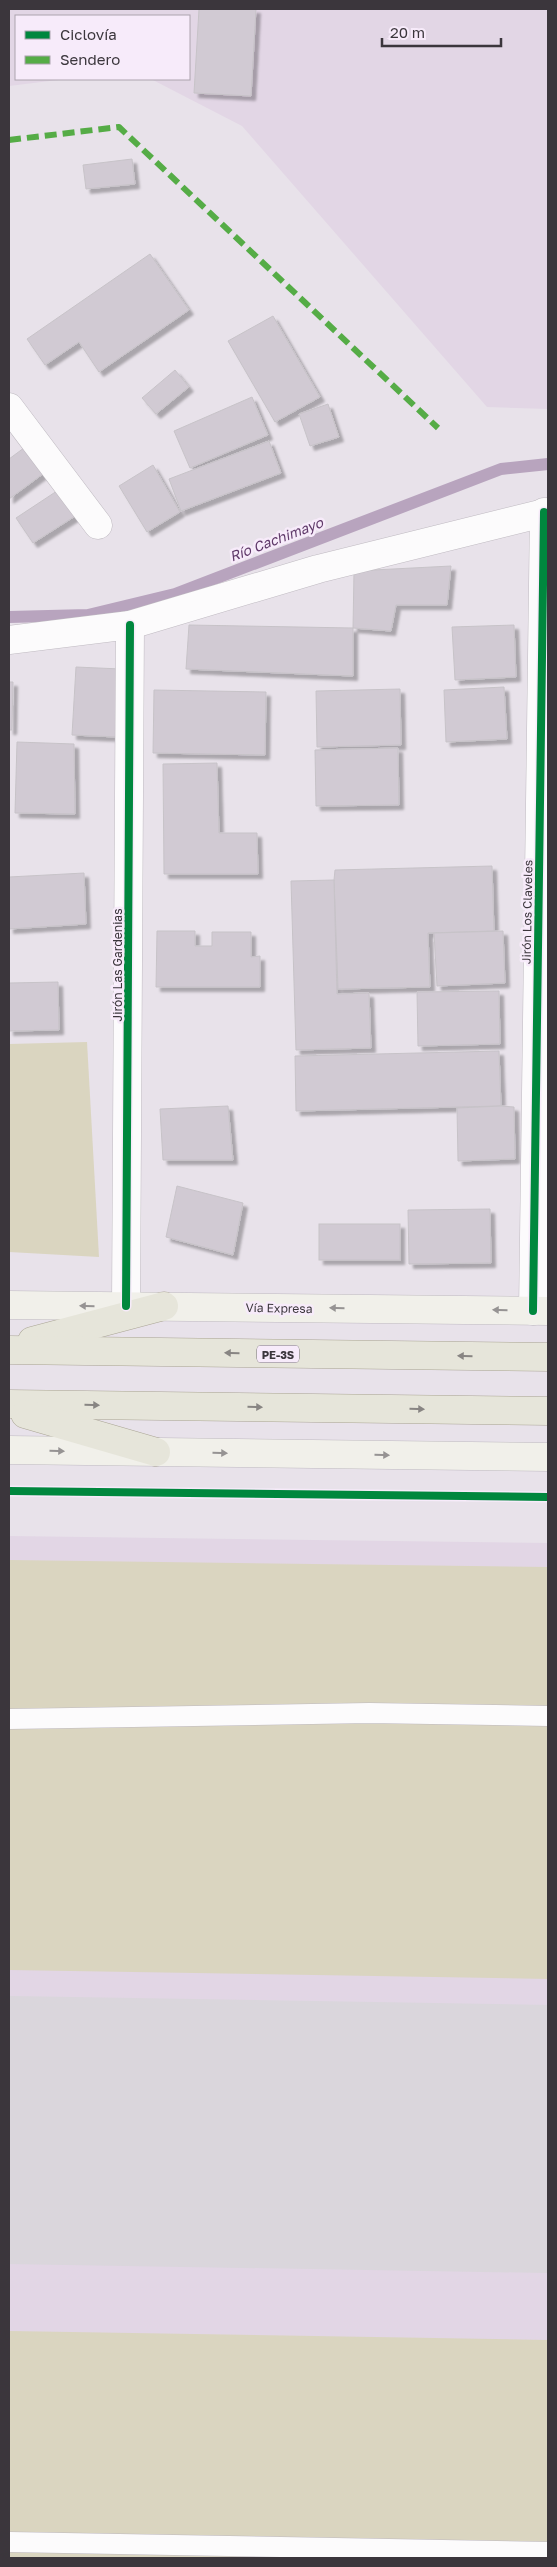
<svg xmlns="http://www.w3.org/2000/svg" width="557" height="2567" font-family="'Golos Text',sans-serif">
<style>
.built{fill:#e2d6e5}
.green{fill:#dad5c0}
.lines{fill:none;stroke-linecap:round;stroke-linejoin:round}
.stream{stroke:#b8a4be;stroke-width:12}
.runway{stroke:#dad6dc;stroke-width:268}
.building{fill:#d1cad3;stroke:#c7c3c8;filter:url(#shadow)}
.service-casing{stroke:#bfbac1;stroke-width:21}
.minor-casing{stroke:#bfbac1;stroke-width:29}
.secondary-casing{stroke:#bfbac1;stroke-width:29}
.primary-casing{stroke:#aaa594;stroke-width:29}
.service{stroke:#fcfbfc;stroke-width:20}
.minor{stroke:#fcfbfc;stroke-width:28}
.secondary{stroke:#f1f0ea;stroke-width:28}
.primary{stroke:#e6e5da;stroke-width:28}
.quiet{stroke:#55ac46;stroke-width:6;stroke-dasharray:12 6;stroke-linecap:butt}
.cycleway-casing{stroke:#f7ebfa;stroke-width:11}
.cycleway{stroke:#00873e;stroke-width:8}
.oneway{fill:#969393}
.oneway2{fill:#888583}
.labels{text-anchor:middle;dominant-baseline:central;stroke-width:5;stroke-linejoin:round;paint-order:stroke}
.shield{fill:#f7ebfa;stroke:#736c75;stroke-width:1}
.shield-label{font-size:11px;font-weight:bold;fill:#3b363c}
.street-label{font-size:12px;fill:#3b363c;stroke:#f7ebfa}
.water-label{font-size:14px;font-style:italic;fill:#603a6a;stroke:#f7ebfa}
</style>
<defs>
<filter id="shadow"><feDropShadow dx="4.5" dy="4.5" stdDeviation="1" flood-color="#0004"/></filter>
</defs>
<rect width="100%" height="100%" fill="#e8e2ea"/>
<g class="built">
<path d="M 9,9 L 548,9 L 548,409 L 487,407 L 242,126 L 151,79 L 189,79 L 189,16 L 16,16 L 16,79 L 66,79 L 9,86 Z"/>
<path d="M 9,1536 L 548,1543 L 548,2558 L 9,2558 Z"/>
</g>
<g class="green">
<path d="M 87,1042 L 99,1257 L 9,1252 L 9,1044 Z"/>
<path d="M 9,1560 L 548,1567 L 548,1979 L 9,1970 Z"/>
<path d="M 9,2331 L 548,2340 L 548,2558 L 9,2558 Z"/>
</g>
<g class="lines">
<path class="stream" d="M 9,617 L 88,615 L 175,594 L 501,469 L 548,464"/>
<path class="runway" d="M 9,2130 L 548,2139"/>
</g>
<g class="building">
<path d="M 199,9 L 256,9 L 251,96 L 194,93 Z"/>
<path d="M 132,159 L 135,184 L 86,189 L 83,165 Z"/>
<path d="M 150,254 L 189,310 L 99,372 L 79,342 L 45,365 L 27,339 Z"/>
<path d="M 273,316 L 320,397 L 275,422 L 228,341 Z"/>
<path d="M 175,370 L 189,387 L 156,414 L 142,398 Z"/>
<path d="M 252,397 L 268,435 L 190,468 L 174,431 Z"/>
<path d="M 328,404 L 339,437 L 310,446 L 299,414 Z"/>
<path d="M 269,441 L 281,473 L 181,511 L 169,479 Z"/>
<path d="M 32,442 L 51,468 L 9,499 L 9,459 Z"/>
<path d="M 153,465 L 180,512 L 147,532 L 119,486 Z"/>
<path d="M 63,487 L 80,513 L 33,543 L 16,518 Z"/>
<path d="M 451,566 L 447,605 L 396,605 L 391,631 L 353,628 L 354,571 Z"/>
<path d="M 189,625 L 353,628 L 353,676 L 186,669 Z"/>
<path d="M 514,625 L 516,677 L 455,680 L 452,627 Z"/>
<path d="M 76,667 L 121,669 L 117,737 L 72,735 Z"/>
<path d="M 9,682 L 13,682 L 12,730 L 9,730 Z"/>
<path d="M 504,687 L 507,739 L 446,742 L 444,690 Z"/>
<path d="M 400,689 L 401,745 L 317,747 L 316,691 Z"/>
<path d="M 154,690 L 266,692 L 265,755 L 153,753 Z"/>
<path d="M 17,742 L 74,744 L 75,814 L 15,813 Z"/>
<path d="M 398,748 L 399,805 L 316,806 L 315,750 Z"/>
<path d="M 217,763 L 219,833 L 257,833 L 258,874 L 164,874 L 163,764 Z"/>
<path d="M 492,866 L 494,931 L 428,933 L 430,987 L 338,989 L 334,880 L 335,870 Z"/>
<path d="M 84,873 L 86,924 L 9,929 L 9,877 Z"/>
<path d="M 334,880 L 337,994 L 369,993 L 371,1048 L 296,1050 L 291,881 Z"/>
<path d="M 157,931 L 195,931 L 195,946 L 212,946 L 212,932 L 251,932 L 251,957 L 260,956 L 260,987 L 156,987 Z"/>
<path d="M 503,931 L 505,983 L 437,986 L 434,933 Z"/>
<path d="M 58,982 L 59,1030 L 9,1031 L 9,983 Z"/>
<path d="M 499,991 L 500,1044 L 418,1046 L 417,992 Z"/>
<path d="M 499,1051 L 501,1106 L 296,1111 L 295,1056 Z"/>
<path d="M 228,1106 L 233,1160 L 163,1160 L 160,1109 Z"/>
<path d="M 501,1106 L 514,1107 L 515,1159 L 458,1161 L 457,1108 Z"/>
<path d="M 177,1186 L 243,1203 L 233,1255 L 166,1237 Z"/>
<path d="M 490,1209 L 491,1263 L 409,1264 L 408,1210 Z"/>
<rect x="319" y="1224" width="81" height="36"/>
</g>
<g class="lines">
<g class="service-casing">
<g id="service">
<path d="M 9,1719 L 369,1713 L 548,1716"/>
<path d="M 9,2542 L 548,2552"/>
</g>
</g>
<g class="minor-casing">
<g id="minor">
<path d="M 9,407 L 98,525"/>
<path d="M 9,640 L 130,625 L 318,569 L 548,512"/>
<path d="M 126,1306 L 130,625"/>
<path d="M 533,1311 L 544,512"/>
</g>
</g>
<g class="secondary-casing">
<g id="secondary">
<path d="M 9,1305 L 548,1311"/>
<path d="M 9,1450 L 548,1457"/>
</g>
</g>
<g class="primary-casing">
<g id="primary">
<path d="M 32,1341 L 164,1306"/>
<path d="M 9,1350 L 548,1357"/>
<path d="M 9,1404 L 548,1411"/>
<path d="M 25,1414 L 156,1452"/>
</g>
</g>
<use href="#service" class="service"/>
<use href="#minor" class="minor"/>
<use href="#secondary" class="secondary"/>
<use href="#primary" class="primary"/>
<path class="quiet" d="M 9,140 L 119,127 L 438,428"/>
<g class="cycleway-casing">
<g id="cycleway">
<path d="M 126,1306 L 130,625"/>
<path d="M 533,1311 L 544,512"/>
<path d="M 9,1491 L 548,1497"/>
</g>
</g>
<use href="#cycleway" class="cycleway"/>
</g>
<defs><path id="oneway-solid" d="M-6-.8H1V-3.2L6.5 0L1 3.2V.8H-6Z" transform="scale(1.25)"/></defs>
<g class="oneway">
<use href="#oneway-solid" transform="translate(87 1306) rotate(-179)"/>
<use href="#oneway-solid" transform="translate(337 1308) rotate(-179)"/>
<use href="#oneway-solid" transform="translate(500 1310) rotate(-179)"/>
<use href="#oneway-solid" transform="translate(57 1451) rotate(1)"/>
<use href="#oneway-solid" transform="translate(220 1453) rotate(1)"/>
<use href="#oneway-solid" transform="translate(382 1455) rotate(1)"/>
</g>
<g class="oneway2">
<use href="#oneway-solid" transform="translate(232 1353) rotate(-179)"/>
<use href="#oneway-solid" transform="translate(465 1356) rotate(-179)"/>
<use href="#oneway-solid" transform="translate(92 1405) rotate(1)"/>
<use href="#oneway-solid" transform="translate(255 1407) rotate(1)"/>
<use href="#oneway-solid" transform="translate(417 1409) rotate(1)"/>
</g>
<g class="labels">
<rect class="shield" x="257" y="1345.5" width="42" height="17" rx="4"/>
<g class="shield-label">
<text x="278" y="1354">PE-3S</text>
</g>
<g class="street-label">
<text transform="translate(527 912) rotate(-89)">Jirón Los Claveles</text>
<text transform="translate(117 965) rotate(-90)">Jirón Las Gardenias</text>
<text transform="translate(279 1308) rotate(1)">Vía Expresa</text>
</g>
<g class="water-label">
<text transform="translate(276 539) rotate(-21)">Río Cachimayo</text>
</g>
</g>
<rect width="557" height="2567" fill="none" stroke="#3b363c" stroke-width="20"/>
<rect x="15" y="15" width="175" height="65" fill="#f7ebfa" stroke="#aca3ae"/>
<rect x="25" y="31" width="25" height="8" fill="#00873e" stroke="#aca3ae"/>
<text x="60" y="40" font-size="15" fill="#3b363c">Ciclovía</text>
<rect x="25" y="56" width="25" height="8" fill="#55ac46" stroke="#aca3ae"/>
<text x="60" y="65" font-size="15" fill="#3b363c">Sendero</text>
<path d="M382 38v8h119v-8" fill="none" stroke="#3b363c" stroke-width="2.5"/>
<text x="390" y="38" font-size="15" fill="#3b363c" stroke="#f7ebfa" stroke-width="4" paint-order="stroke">20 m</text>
</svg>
